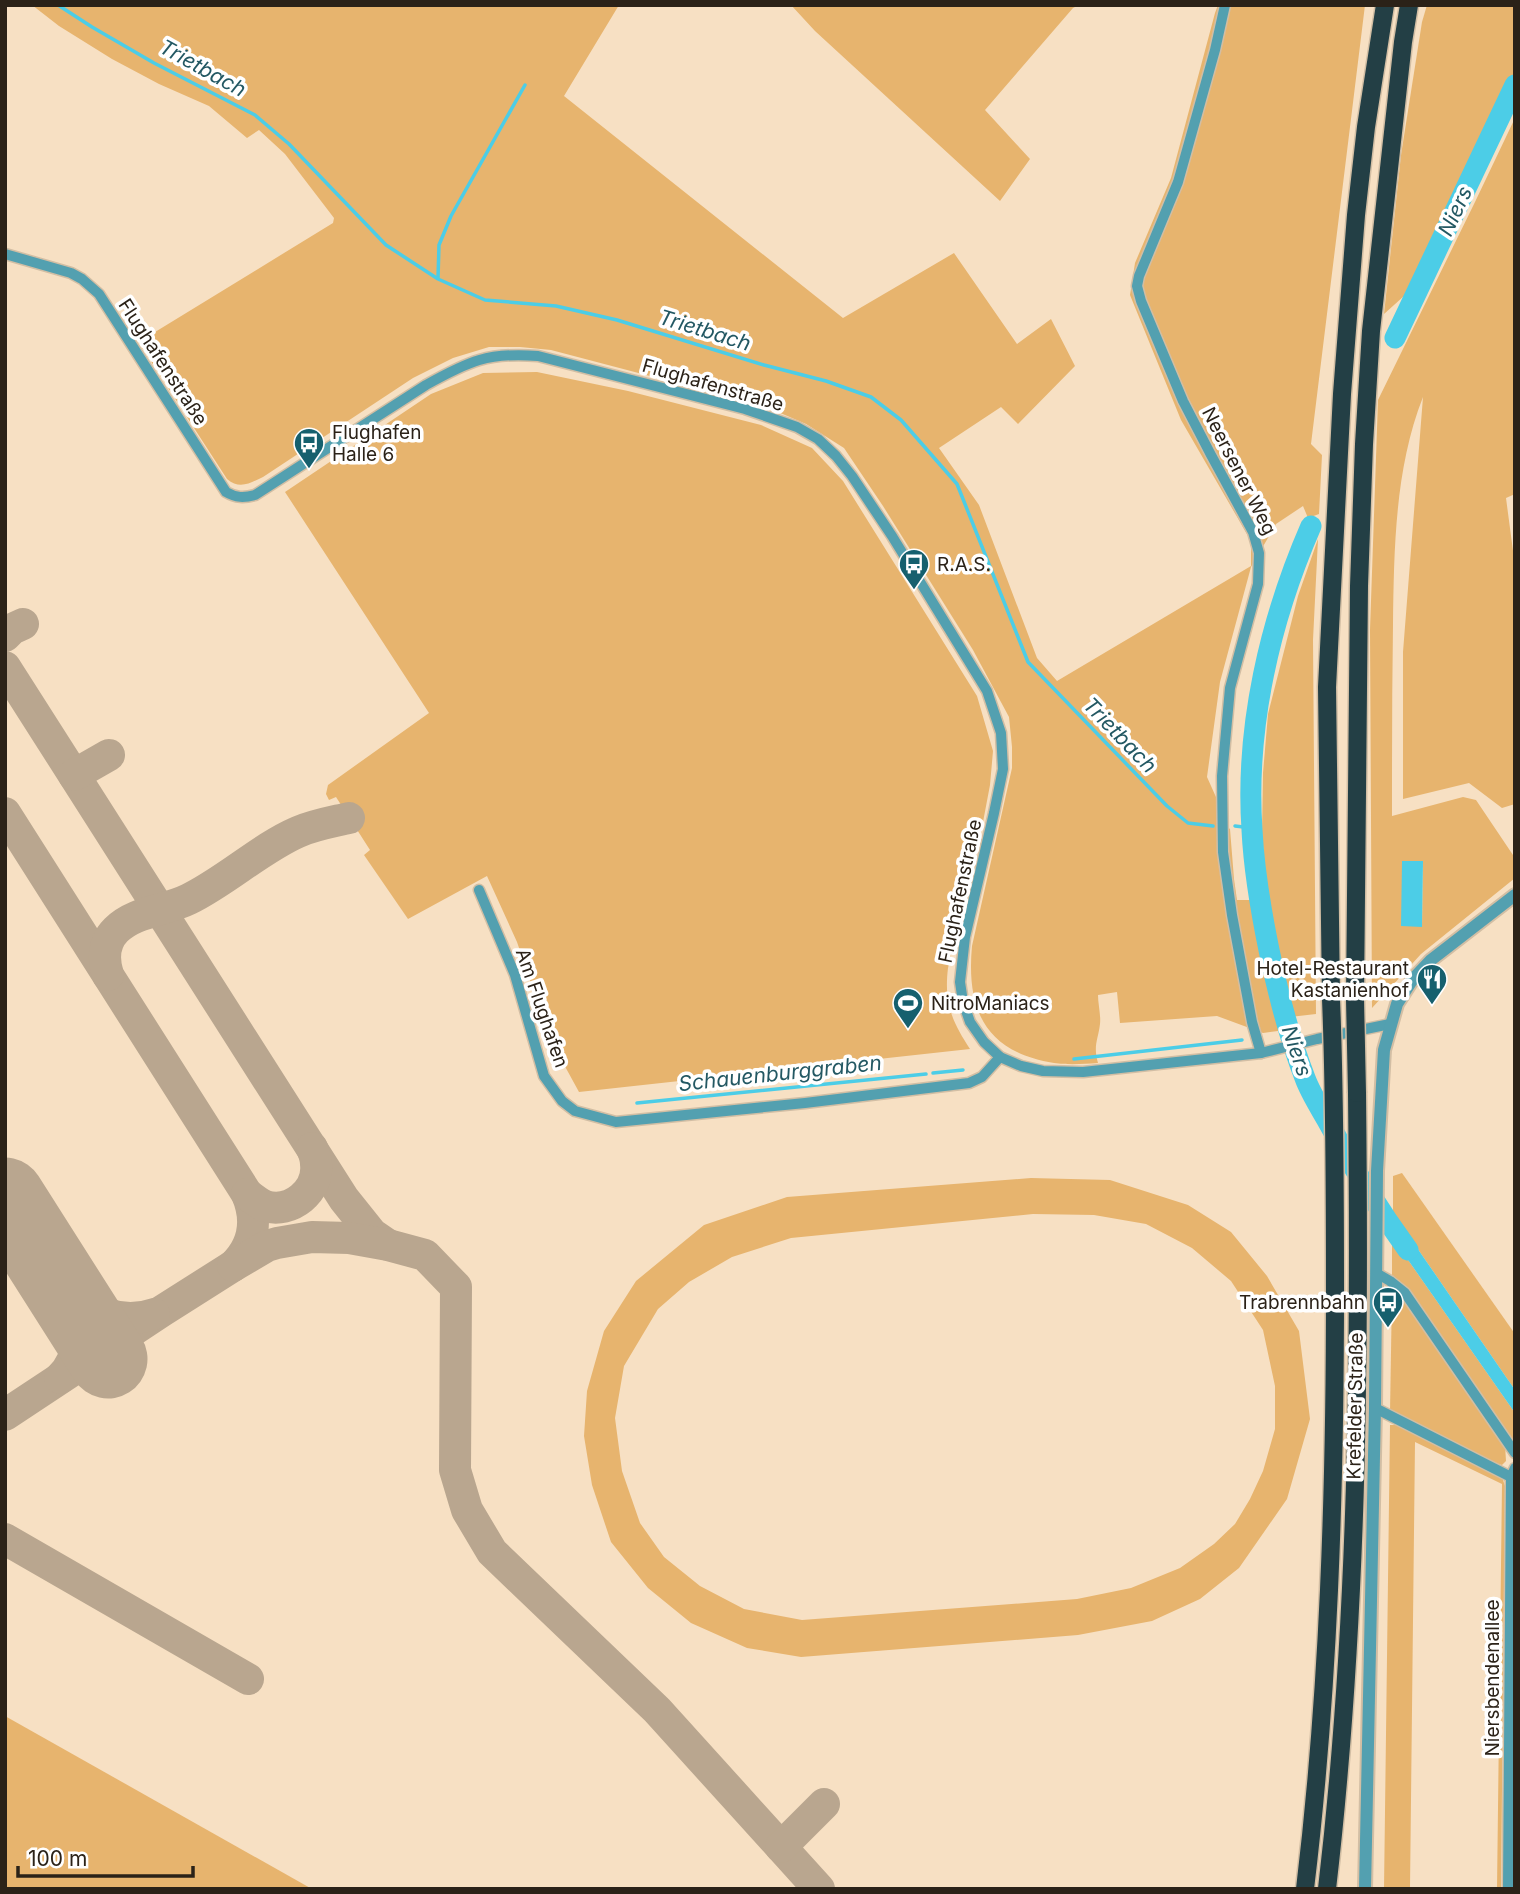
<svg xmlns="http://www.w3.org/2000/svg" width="1520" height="1894" font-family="Inter,sans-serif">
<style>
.green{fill:#e7b46e;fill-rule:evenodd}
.water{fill:#4ccde7}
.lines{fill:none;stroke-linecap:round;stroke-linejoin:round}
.stream{stroke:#4ccde7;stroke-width:3.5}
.river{stroke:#4ccde7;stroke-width:21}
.taxiway{stroke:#b9a68f;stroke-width:32}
.runway{stroke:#b9a68f;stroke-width:79}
.minor-casing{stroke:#d2bea4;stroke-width:13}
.tertiary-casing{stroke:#d2bea4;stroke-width:16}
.motorway-casing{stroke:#d2bea4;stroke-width:21}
.minor{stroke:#53a0b0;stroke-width:10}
.tertiary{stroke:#53a0b0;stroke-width:12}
.motorway{stroke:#233f45;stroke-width:18}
.motorway-bridge-casing{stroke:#d2bea4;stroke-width:21;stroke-linecap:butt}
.motorway-bridge{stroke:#233f45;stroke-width:18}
.labels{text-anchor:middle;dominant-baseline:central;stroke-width:7;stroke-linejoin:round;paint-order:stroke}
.street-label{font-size:19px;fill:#2b2218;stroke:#fff}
.poi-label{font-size:19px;fill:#2b2218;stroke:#fff;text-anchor:start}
.water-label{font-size:21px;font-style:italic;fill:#235863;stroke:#fff}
</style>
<rect width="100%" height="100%" fill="#f7e0c3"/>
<g class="green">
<path d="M 32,5 L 619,5 L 564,96 L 843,318 L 954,253 L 1017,344 L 1051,319 L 1075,366 L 1018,424 L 1001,407 L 939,448 L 979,505 L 1037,658 L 1057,681 L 1251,566 L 1251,541 L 1181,420 L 1130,295 L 1135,263 L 1171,178 L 1215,13 L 1218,5 L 1365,5 L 1311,444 L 1322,455 L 1319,514 L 1308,518 L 1303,506 L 1276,524 L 1251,567 L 1220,682 L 1207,777 L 1220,806 L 1219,821 L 1230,829 L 1234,879 L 1237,900 L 1253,900 L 1271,978 L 1286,1030 L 1263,1033 L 1217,1016 L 1120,1023 L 1117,992 L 1098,995 C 1098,1004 1101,1015 1100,1024 C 1098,1040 1093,1046 1098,1063 C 1084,1064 1068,1065 1054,1063 C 986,1052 966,1011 972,946 L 1012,768 L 1012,747 L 1009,717 L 973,650 L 883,506 L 844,448 L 806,424 L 764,406 L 551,350 L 520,347 L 489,347 L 453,358 L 413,378 L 263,477 C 250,483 240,490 227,479 L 141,346 L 142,340 L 333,223 L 334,218 L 285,154 L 259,130 L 247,138 L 209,106 L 159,84 L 112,59 L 59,26 Z"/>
<path d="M 791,5 L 1079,5 L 1073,8 L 985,110 L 1030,159 L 1000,201 L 815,31 Z"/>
<path d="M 1427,5 L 1515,5 L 1515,73 L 1450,212 L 1404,296 L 1384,314 L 1401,155 L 1422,22 Z"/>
<path d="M 1515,118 L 1515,494 L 1506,498 L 1515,566 L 1515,804 L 1502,808 L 1469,783 L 1403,799 L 1403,652 L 1423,397 C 1395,468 1394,548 1393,624 C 1392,688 1392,752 1392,816 L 1463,797 L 1476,800 L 1515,858 L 1515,878 L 1421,954 L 1372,1008 L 1370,630 L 1378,400 L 1475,202 ZM 1402,861 L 1423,861 L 1422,927 Z"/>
<path d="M 537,372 L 628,391 L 761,425 L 812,448 L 843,481 L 977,696 L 993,751 L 990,785 L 983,822 L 948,968 C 944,1002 951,1020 970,1049 L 579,1092 L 550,1039 L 517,942 L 487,876 L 408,919 L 364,855 L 370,850 L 336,797 L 329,800 L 326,794 L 328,785 L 429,713 L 285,492 L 431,394 L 483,373 Z"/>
<path d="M 1318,539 L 1313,640 L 1316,1014 L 1290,1017 L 1280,982 L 1268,909 L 1262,833 L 1263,773 L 1268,714 L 1298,596 Z"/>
<path d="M 1402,1173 L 1515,1334 L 1515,1390 L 1393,1213 L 1393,1176 Z"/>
<path d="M 1031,1178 L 1110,1180 L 1188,1205 L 1231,1232 L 1267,1276 L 1299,1331 L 1310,1419 L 1287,1499 L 1239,1568 L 1200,1599 L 1152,1621 L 1078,1635 L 801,1657 L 747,1648 L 691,1623 L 648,1588 L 611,1542 L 592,1485 L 584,1436 L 587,1391 L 604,1331 L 636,1281 L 704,1225 L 787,1197 ZM 1033,1214 L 1094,1215 L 1146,1224 L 1192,1248 L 1231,1281 L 1263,1330 L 1275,1386 L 1275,1429 L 1263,1471 L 1250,1499 L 1235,1524 L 1214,1544 L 1180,1568 L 1131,1588 L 1077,1599 L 802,1620 L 744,1609 L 700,1586 L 664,1557 L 640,1523 L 622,1471 L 615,1418 L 624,1366 L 658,1309 L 689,1282 L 732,1257 L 791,1238 Z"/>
<path d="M 1392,1237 L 1515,1413 L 1515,1443 L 1409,1291 L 1392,1275 Z"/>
<path d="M 1392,1292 L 1397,1294 L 1413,1310 L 1505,1444 L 1506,1461 L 1502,1465 L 1495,1463 L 1390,1412 Z"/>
<path d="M 1390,1425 L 1396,1425 L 1502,1477 L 1505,1486 L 1501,1889 L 1497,1889 L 1502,1484 L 1415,1442 L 1410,1889 L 1384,1889 Z"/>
<path d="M 5,1716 L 312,1889 L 5,1889 Z"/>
</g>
<g class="water">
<path d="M 1402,861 L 1423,861 L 1422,927 L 1401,926 Z"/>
<path d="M 1393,1213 L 1515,1390 L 1515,1413 L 1392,1237 Z"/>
</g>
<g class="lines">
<g class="stream">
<path d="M 58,5 L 92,27 L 154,63 L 255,115 L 289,144 L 386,245 L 438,279 L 485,300 L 556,306 L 617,320 L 764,365 L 826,381 L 871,397 L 901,420 L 957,484 L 1028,662 L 1167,806 L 1188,823 L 1213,826"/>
<path d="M 438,278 L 439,245 L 451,216 L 525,85"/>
<path d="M 1235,826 L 1252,828"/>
<path d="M 1074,1059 L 1242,1040"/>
<path d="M 933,1073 L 963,1070"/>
<path d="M 637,1103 L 926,1074"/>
</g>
<g class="river">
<path d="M 1395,338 L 1515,85"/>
<path d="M 1311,526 C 1270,620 1245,727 1252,830 C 1254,871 1261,911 1269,950 C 1278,993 1289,1037 1305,1078 C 1310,1092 1319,1106 1327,1120 C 1351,1165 1378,1209 1408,1250"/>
</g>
<g class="taxiway">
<path d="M 5,636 L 12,629 L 23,624"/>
<path d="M 5,667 L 344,1199 L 372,1234 L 388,1245"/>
<path d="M 74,775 L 109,755"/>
<path d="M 5,813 L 247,1194 C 258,1220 254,1246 233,1266 L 162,1311 L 5,1415"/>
<path d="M 108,975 C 103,959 103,943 116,930 C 135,911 165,911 189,899 C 226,881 261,848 298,832 C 314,825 332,822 349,818"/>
<path d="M 247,1194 C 252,1198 258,1203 265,1206 C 291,1214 319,1191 316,1164 C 316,1158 314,1153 312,1148"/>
<path d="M 233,1266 L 267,1246 L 277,1243 L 312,1237 L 349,1238 L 388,1245 L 425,1255 L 456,1287 L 455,1470 L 467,1510 L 492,1552 L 657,1710 L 819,1889"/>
<path d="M 65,1292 C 93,1310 120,1326 154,1314"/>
<path d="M 60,1378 C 87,1352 75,1323 65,1292"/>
<path d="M 5,1539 L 248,1679"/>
<path d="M 781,1847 L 824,1804"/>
</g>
<path class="runway" d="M 5,1197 L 108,1359"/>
<g class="minor-casing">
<g id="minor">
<path d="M 1225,5 L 1215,50 L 1178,182 L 1139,276 L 1137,286 L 1141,301 L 1183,401 L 1211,455 L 1253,532 L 1259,553 L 1258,584 L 1230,688 L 1222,776 L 1223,852 L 1232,915 L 1252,1022 L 1261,1053"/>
<path d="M 5,254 L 71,273 L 82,279 L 99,294 L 226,492 C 236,498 244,498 255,495 L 426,385 C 469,361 488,352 538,356 L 745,409 L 797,427 L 818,439 L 836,456 L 852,476 L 892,536 L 987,691 L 1001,733 L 1003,769 L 994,813 L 965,937 L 960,982 L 963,1002 L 970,1022 L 984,1042 L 1000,1057 L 1021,1066 L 1043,1071 L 1083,1072 L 1261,1053 L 1317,1039 L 1390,1024"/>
<path d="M 479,890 L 515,975 L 544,1076 L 562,1101 L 575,1111 L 616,1122 L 805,1103 L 969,1083 L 982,1077 L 1000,1057"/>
<path d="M 1376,1273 L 1390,1281 L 1405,1293 L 1515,1453"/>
<path d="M 1375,1408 L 1511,1477"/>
<path d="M 1508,1889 L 1511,1477 L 1515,1468"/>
</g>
</g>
<g class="tertiary-casing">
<path id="tertiary" d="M 1365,1889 L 1375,1408 L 1377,1171 L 1384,1050 L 1397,1004 L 1413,979 L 1431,960 L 1515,895"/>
</g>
<g class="motorway-casing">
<g id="motorway">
<path d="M 1331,999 L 1327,687 L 1342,394 L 1356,215 L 1366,127 L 1385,5"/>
<path d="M 1355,999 L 1359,586 L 1364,444 L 1371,331 L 1403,42 L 1409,5"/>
<path d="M 1327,1889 C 1358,1624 1360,1359 1357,1093"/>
</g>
</g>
<use href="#minor" class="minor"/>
<use href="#tertiary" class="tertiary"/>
<use href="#motorway" class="motorway"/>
<g class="motorway-bridge-casing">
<g id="motorway-bridge">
<path d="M 1355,999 L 1357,1093"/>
<path d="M 1305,1889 C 1329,1690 1335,1490 1335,1291 C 1335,1193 1335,1096 1331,999"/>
</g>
</g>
<use href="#motorway-bridge" class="motorway-bridge"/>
</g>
<defs>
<g id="bus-pin" transform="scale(1.575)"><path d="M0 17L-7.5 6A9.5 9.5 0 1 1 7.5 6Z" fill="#16606e" stroke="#fff"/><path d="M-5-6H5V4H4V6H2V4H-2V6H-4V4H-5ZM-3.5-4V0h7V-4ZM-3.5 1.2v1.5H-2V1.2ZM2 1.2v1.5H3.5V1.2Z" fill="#fff"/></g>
<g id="restaurant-pin" transform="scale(1.575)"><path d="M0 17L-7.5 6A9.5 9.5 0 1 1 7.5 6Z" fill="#16606e" stroke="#fff"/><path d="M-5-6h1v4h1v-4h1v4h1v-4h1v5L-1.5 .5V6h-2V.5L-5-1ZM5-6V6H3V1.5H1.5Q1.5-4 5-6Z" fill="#fff"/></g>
<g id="stadium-pin" transform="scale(1.575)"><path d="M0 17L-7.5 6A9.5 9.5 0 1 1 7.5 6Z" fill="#16606e" stroke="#fff"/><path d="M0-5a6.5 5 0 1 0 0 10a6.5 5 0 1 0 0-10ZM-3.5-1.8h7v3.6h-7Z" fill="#fff"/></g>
</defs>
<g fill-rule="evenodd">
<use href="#bus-pin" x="309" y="443"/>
<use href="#bus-pin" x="914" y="564"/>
<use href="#restaurant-pin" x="1432" y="979"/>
<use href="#stadium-pin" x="908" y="1003"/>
<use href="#bus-pin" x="1388" y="1302"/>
</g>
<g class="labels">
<g class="street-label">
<text transform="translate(163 362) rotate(57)">Flughafenstraße</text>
<text transform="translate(713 385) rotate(16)">Flughafenstraße</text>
<text transform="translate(1239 471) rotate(63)">Neersener Weg</text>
<text transform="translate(960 891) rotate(-78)">Flughafenstraße</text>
<text transform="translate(542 1008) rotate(71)">Am Flughafen</text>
<text transform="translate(1355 1406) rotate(-89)">Krefelder Straße</text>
<text transform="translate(1492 1678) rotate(-90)">Niersbendenallee</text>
</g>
<g class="poi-label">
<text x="332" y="432">Flughafen<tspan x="332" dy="22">Halle 6</tspan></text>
<text x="937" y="564">R.A.S.</text>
<text x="1409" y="968" text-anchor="end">Hotel-Restaurant<tspan x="1409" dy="22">Kastanienhof</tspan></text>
<text x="931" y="1003">NitroManiacs</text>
<text x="1365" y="1302" text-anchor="end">Trabrennbahn</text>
</g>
<g class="water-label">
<text transform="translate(203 68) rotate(29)">Trietbach</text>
<text transform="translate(1455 211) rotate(-65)">Niers</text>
<text transform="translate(705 330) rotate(17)">Trietbach</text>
<text transform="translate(1120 735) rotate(46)">Trietbach</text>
<text transform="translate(1297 1051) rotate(71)">Niers</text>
<text transform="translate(780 1073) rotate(-6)">Schauenburggraben</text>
</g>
</g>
<rect width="1520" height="1894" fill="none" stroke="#2b2218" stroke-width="14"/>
<path d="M18 1866v10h175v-10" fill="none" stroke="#2b2218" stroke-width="3.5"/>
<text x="28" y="1866" font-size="21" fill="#2b2218" stroke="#ffffff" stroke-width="5" paint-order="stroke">100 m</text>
</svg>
